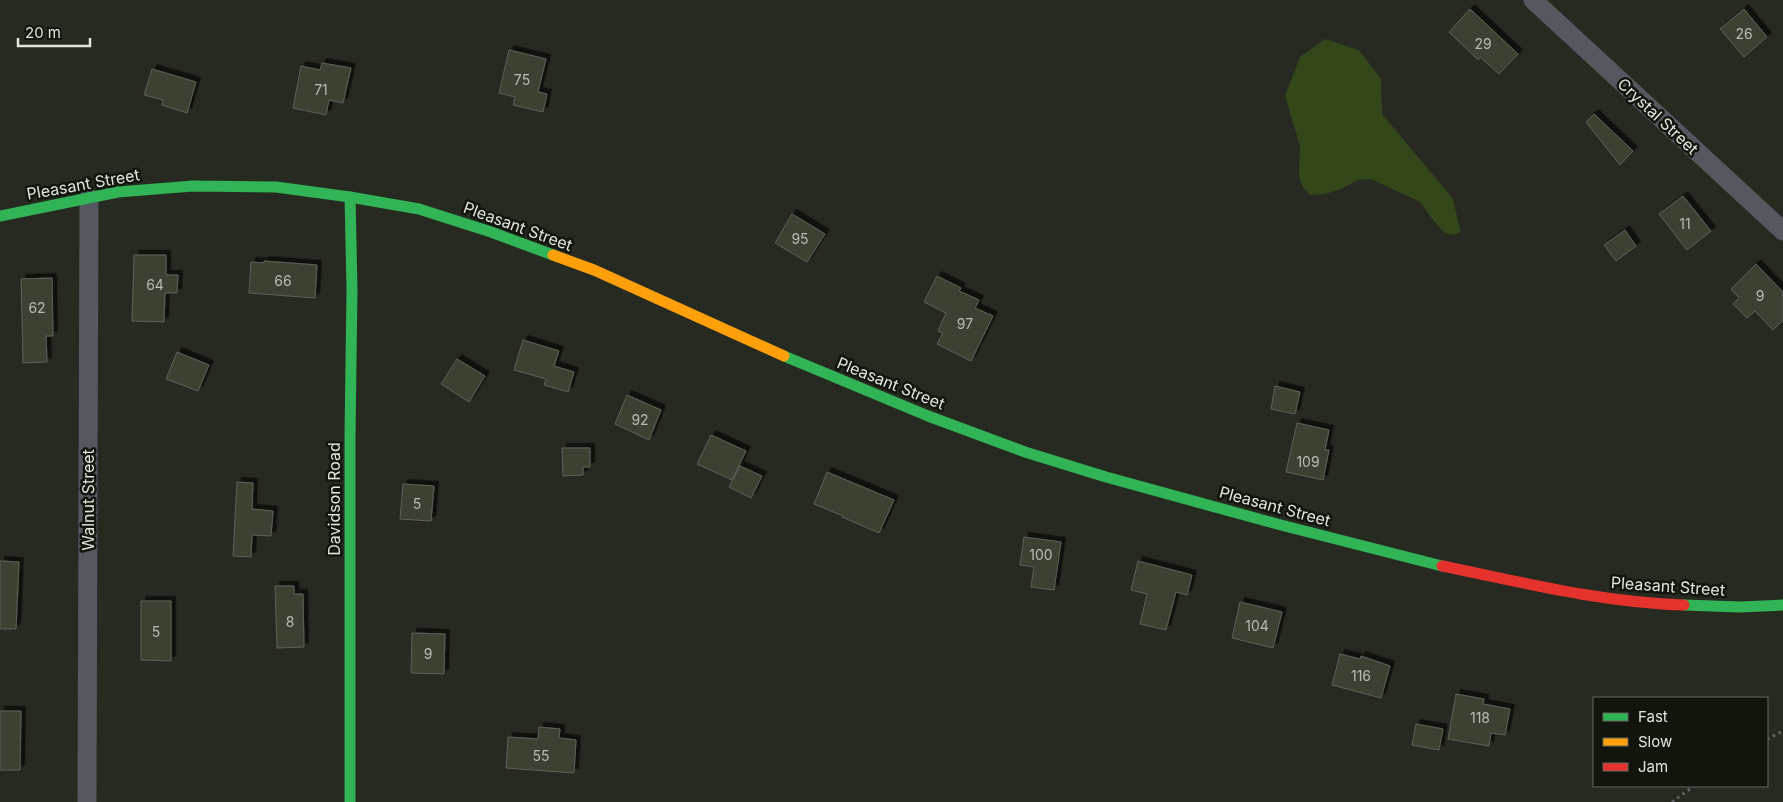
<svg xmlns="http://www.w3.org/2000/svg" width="1783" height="802" font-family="Inter,sans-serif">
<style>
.green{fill:#34471a}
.building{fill:#3a4230;stroke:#5e6159;filter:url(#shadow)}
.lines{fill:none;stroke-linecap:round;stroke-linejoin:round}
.path{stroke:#626567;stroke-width:3;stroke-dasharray:2.5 4;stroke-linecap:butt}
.street{stroke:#55585e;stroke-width:19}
.fast{stroke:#30b455;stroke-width:11}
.slow{stroke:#ff9f0a;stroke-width:11}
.jam{stroke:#e5322d;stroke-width:11}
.labels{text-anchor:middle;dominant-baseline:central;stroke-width:5;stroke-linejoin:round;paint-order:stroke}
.number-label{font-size:14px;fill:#b7bdb1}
.street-label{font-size:16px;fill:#e1e6dc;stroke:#11150d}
</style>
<defs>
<filter id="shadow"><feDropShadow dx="4.5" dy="-4.5" stdDeviation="0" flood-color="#0009"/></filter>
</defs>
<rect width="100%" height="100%" fill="#262a21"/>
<path class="green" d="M 1325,39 L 1359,50 L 1381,79 L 1382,114 L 1453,199 L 1460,230 L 1460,232 L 1454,235 L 1445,233 L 1433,220 L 1420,202 L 1371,179 L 1358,180 L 1341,189 L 1325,194 L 1310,195 L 1303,187 L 1299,176 L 1300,146 L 1285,96 L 1300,57 Z"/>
<g class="building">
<path d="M 1470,9 L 1518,54 L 1499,74 L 1480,57 L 1478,60 L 1449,32 Z"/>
<path d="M 1744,9 L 1767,37 L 1744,57 L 1720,29 Z"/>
<path d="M 509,50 L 546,59 L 538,92 L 547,94 L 543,112 L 513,105 L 515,97 L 499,93 Z"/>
<path d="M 322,63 L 351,68 L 343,103 L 329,100 L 326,115 L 293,108 L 301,66 L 320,70 Z"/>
<path d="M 152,69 L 196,82 L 187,113 L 162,105 L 163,100 L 144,95 Z"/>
<path d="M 1594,114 L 1633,151 L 1620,165 L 1586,122 Z"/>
<path d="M 1683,196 L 1711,231 L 1687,250 L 1659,214 Z"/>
<path d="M 792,214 L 825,234 L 807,262 L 775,243 Z"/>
<path d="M 1625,230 L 1636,246 L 1616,261 L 1604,245 Z"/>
<path d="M 134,255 L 166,255 L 166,275 L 178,275 L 177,293 L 165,293 L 164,322 L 132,321 Z"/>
<path d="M 264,261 L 317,265 L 315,298 L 249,293 L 251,262 L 264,263 Z"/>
<path d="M 1756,264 L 1783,292 L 1783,320 L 1773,330 L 1755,311 L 1747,318 L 1733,304 L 1739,298 L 1731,289 Z"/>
<path d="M 937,276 L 961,288 L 959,291 L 979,300 L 975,308 L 993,316 L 971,361 L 937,344 L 943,333 L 938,331 L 946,313 L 924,302 Z"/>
<path d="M 52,278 L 53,336 L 46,336 L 47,362 L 23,363 L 21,279 Z"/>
<path d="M 523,340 L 559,351 L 554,366 L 574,372 L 568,392 L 544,385 L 546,379 L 514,370 Z"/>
<path d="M 177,352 L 209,365 L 198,391 L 166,379 Z"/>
<path d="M 457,359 L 485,376 L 469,402 L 441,384 Z"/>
<path d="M 1275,386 L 1300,392 L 1295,414 L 1271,409 Z"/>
<path d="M 627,395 L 661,410 L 649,440 L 615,424 Z"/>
<path d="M 1297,423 L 1329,430 L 1325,450 L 1329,450 L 1323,480 L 1286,472 Z"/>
<path d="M 711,435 L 746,451 L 732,480 L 697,464 Z"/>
<path d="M 562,448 L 590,448 L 590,467 L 583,467 L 583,475 L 563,476 Z"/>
<path d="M 740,466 L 762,476 L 751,498 L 729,487 Z"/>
<path d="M 827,472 L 894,500 L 879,533 L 842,517 L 843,516 L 814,504 Z"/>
<path d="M 237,482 L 253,483 L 252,509 L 273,511 L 271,536 L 252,535 L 251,557 L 233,556 Z"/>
<path d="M 403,484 L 434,486 L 431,521 L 400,519 Z"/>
<path d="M 1024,537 L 1061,542 L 1054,590 L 1031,587 L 1034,567 L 1020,565 Z"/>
<path d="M 0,561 L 19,562 L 16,629 L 0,629 Z"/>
<path d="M 1138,561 L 1192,575 L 1187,595 L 1176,592 L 1166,630 L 1140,624 L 1147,594 L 1131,590 Z"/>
<path d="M 275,586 L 294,586 L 294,594 L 303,594 L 304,647 L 277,648 Z"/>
<path d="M 141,601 L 171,601 L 171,661 L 141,660 Z"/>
<path d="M 1240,602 L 1282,612 L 1273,648 L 1232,638 Z"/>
<path d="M 412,633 L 445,634 L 444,674 L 411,673 Z"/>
<path d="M 1340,654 L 1360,659 L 1361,656 L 1390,666 L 1381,698 L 1332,685 Z"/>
<path d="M 1456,694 L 1484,699 L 1483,704 L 1510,709 L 1505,735 L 1491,733 L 1489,746 L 1448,739 Z"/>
<path d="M 0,711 L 21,711 L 20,770 L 0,770 Z"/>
<path d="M 1416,724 L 1443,729 L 1439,750 L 1412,745 Z"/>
<path d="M 539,727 L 560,729 L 559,738 L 576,740 L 574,773 L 506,768 L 508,737 L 538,739 Z"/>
</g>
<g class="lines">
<g class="path">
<path d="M 1767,739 L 1783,731"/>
<path d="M 1672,802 L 1694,786"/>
</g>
<g class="street">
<path d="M 1533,0 L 1783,231"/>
<path d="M 87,802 L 89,198"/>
</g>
<g class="fast">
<path d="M 350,197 L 352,289 L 350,435 L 350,802"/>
<path d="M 0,216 L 118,192 L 193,186 L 276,187 L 350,197 L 419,209 L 491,232 L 553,255"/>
<path d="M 784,356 L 928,416 L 1025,452 L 1106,477 L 1277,524 L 1442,566"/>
<path d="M 1684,605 L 1740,607 L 1783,605"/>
</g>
<path class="slow" d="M 553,255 L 594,270 L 784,356"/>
<path class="jam" d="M 1442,566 C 1522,582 1603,603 1684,605"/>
</g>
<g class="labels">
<g class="number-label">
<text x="1744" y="33">26</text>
<text x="1483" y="43">29</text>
<text x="522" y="79">75</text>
<text x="321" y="89">71</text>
<text x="1685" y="223">11</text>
<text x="800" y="238">95</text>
<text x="283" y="280">66</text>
<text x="155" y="284">64</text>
<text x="1760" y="295">9</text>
<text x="37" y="307">62</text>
<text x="965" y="323">97</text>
<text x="640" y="419">92</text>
<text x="1308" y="461">109</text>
<text x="417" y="503">5</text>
<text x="1041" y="554">100</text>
<text x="290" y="621">8</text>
<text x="1257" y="625">104</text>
<text x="156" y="631">5</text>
<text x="428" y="653">9</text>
<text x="1361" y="675">116</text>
<text x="1480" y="717">118</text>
<text x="541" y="755">55</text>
</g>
<g class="street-label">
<text transform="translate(1658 116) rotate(43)">Crystal Street</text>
<text transform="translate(83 184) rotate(-10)">Pleasant Street</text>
<text transform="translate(518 226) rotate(20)">Pleasant Street</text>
<text transform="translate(891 383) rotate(22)">Pleasant Street</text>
<text transform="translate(334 499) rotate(-90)">Davidson Road</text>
<text transform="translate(88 500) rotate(-90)">Walnut Street</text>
<text transform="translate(1275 506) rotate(15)">Pleasant Street</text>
<text transform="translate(1668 586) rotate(4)">Pleasant Street</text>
</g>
</g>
<rect x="1593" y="697" width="175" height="90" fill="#11150d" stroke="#646960"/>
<rect x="1603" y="713" width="25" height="8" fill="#30b455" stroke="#646960"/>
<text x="1638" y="722" font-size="15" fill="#e1e6dc">Fast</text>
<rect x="1603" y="738" width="25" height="8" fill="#ff9f0a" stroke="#646960"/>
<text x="1638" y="747" font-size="15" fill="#e1e6dc">Slow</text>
<rect x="1603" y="763" width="25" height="8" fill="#e5322d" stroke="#646960"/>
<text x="1638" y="772" font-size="15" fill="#e1e6dc">Jam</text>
<path d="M18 38v8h72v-8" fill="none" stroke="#e1e6dc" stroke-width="2.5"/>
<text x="25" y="38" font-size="15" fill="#e1e6dc" stroke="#11150d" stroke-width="4" paint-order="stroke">20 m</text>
</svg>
